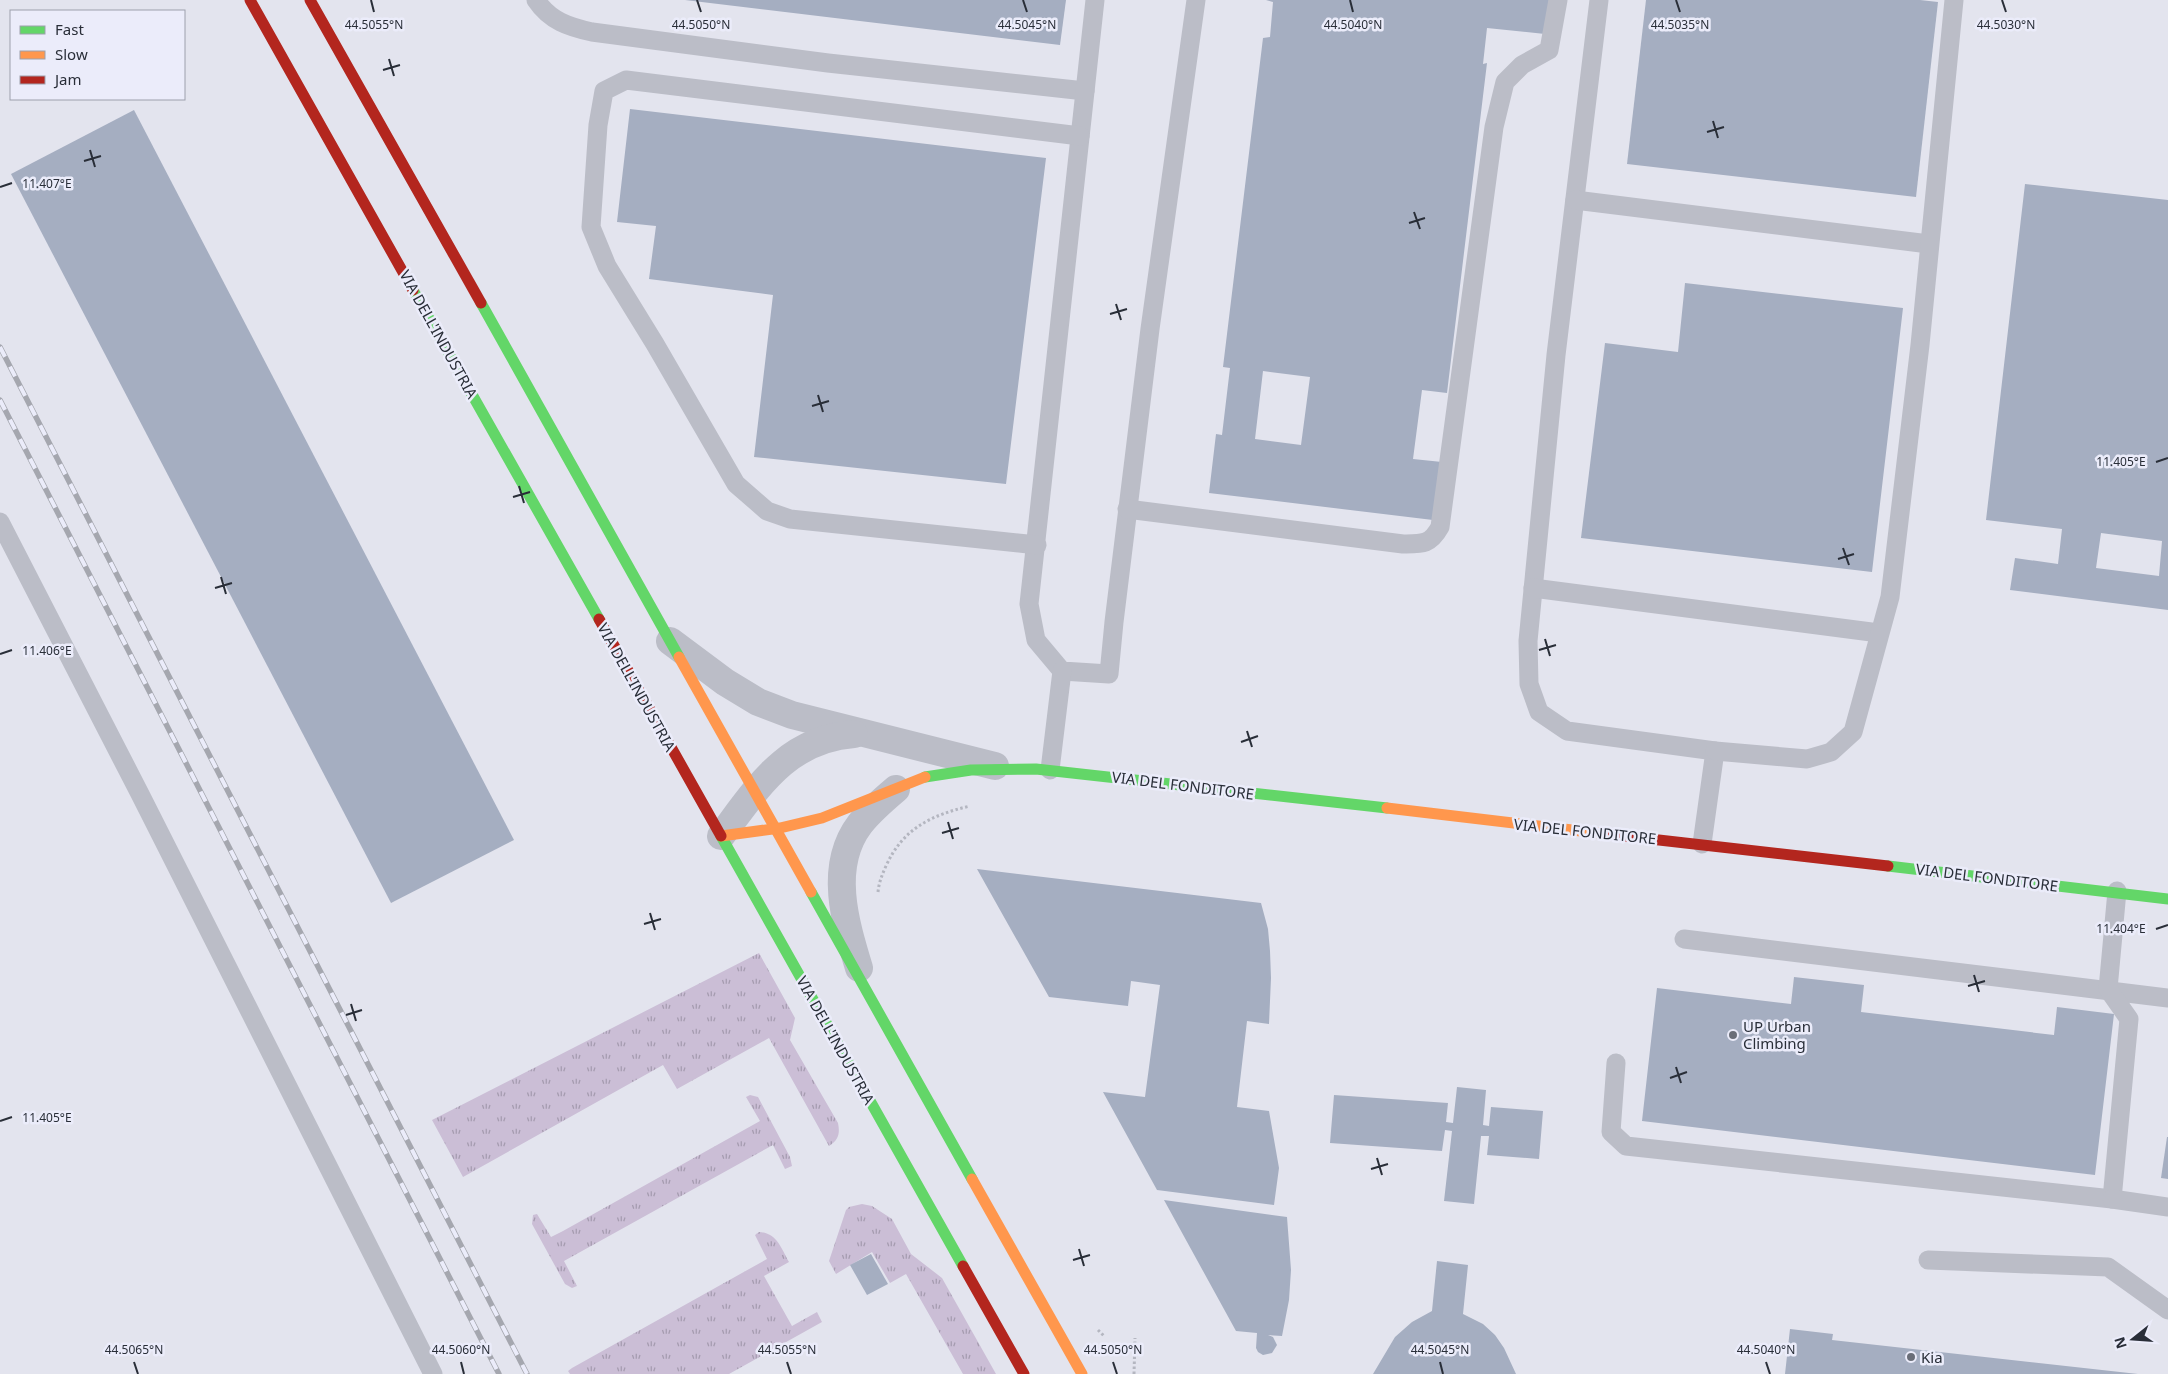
<svg xmlns="http://www.w3.org/2000/svg" width="2168" height="1374" font-family="'Noto Sans',sans-serif">
<style>
.grass{fill:url(#grass-tufts)}
.building{fill:#a5aec1;fill-rule:evenodd}
.lines{fill:none;stroke-linecap:round;stroke-linejoin:round}
.path{stroke:#b4b6c0;stroke-width:3;stroke-dasharray:2.5 2.5;stroke-linecap:butt}
.lane{stroke:#bbbdc7;stroke-width:19}
.street{stroke:#bbbdc7;stroke-width:28}
.fast{stroke:#63d668;stroke-width:11}
.slow{stroke:#ff974d;stroke-width:11}
.jam{stroke:#b3261e;stroke-width:11}
.rail-casing{stroke:#a5a7af;stroke-width:5.5}
.rail{stroke:#ebecfa;stroke-width:4;stroke-dasharray:11;stroke-linecap:butt}
.ticks{fill:none;stroke:#292e38;stroke-width:2}
.poi-dot{fill:#6a6e78;stroke:#ebecfa;stroke-width:2}
.labels{text-anchor:middle;dominant-baseline:central;stroke-width:5;stroke-linejoin:round;paint-order:stroke}
.street-label{font-size:15px;fill:#292e38;stroke:#ebecfa}
.poi-label{font-size:15px;fill:#292e38;stroke:#ebecfa;text-anchor:start}
.ticks-label{font-size:12px;text-anchor:middle;fill:#292e38;stroke:#ebecfa;stroke-width:5;stroke-linejoin:round;paint-order:stroke}
</style>
<defs>
<pattern id="grass-tufts" width="24" height="20" patternUnits="userSpaceOnUse" patternTransform="scale(1.25)"><rect width="24" height="20" fill="#cbbed6"/><path d="M3 7l-1-3M5 7V3M7 7l1-3M15 17l-1-3M17 17v-4M19 17l1-3" fill="none" stroke="#a59baf"/></pattern>
</defs>
<rect width="100%" height="100%" fill="#e3e4ee"/>
<g class="grass">
<path d="M 759,953 L 795,1018 L 790,1040 L 838,1123 C 840,1133 839,1140 829,1146 L 769,1038 L 677,1089 L 663,1065 L 463,1177 L 432,1120 Z"/>
<path d="M 750,1095 L 758,1097 L 790,1157 L 792,1166 L 785,1169 L 773,1145 L 564,1261 L 577,1286 L 572,1288 L 565,1284 L 532,1224 L 533,1215 L 537,1214 L 551,1237 L 563,1231 L 760,1121 L 746,1097 Z"/>
<path d="M 862,1204 L 872,1206 L 892,1219 L 911,1254 L 942,1278 L 996,1374 L 963,1374 L 906,1274 L 890,1283 L 872,1252 L 836,1274 L 829,1261 L 846,1210 L 849,1207 Z"/>
<path d="M 759,1232 C 777,1233 781,1248 789,1262 L 764,1276 L 792,1326 L 817,1312 L 822,1322 L 729,1374 L 570,1374 L 568,1371 L 572,1368 L 767,1259 L 755,1235 Z"/>
</g>
<g class="building">
<path d="M 685,0 L 1066,0 L 1060,45 Z"/>
<path d="M 1266,0 L 1549,0 L 1545,34 L 1487,28 L 1483,64 L 1487,63 L 1447,393 L 1422,390 L 1413,459 L 1442,462 L 1433,520 L 1209,493 L 1216,434 L 1222,435 L 1230,368 L 1223,367 L 1263,38 L 1270,37 L 1273,2 ZM 1263,371 L 1310,377 L 1301,445 L 1255,439 Z"/>
<path d="M 1646,0 L 1920,0 L 1938,2 L 1916,197 L 1627,164 Z"/>
<path d="M 630,109 L 1046,158 L 1006,484 L 754,457 L 773,295 L 649,279 L 656,226 L 617,222 Z"/>
<path d="M 134,110 L 514,840 L 391,903 L 11,174 Z"/>
<path d="M 2025,184 L 2168,200 L 2168,610 L 2010,590 L 2015,558 L 2058,564 L 2062,529 L 1986,520 ZM 2101,533 L 2162,541 L 2159,576 L 2096,568 Z"/>
<path d="M 1685,283 L 1903,308 L 1872,572 L 1581,538 L 1605,343 L 1678,352 Z"/>
<path d="M 977,869 L 1261,903 L 1268,929 L 1270,951 L 1271,978 L 1269,1024 L 1247,1021 L 1237,1107 L 1269,1111 L 1279,1168 L 1274,1205 L 1157,1190 L 1103,1092 L 1145,1097 L 1160,985 L 1131,981 L 1128,1006 L 1049,997 Z"/>
<path d="M 1794,977 L 1864,985 L 1861,1012 L 2054,1035 L 2057,1007 L 2114,1014 L 2095,1175 L 1642,1121 L 1657,988 L 1791,1004 Z"/>
<path d="M 1457,1087 L 1486,1090 L 1483,1125 L 1489,1126 L 1491,1107 L 1543,1111 L 1539,1159 L 1487,1155 L 1489,1136 L 1481,1136 L 1474,1204 L 1444,1201 L 1452,1131 L 1445,1130 L 1442,1151 L 1330,1143 L 1334,1095 L 1448,1103 L 1446,1122 L 1453,1123 Z"/>
<path d="M 2167,1137 L 2168,1137 L 2168,1179 L 2161,1178 Z"/>
<path d="M 1164,1200 L 1287,1217 L 1291,1270 L 1289,1300 L 1282,1336 L 1268,1335 L 1273,1337 L 1277,1345 L 1272,1353 L 1263,1355 L 1258,1352 L 1256,1348 L 1257,1333 L 1236,1331 Z"/>
<path d="M 871,1254 L 888,1284 L 867,1295 L 850,1265 Z"/>
<path d="M 1437,1261 L 1468,1265 L 1463,1314 L 1483,1324 L 1495,1335 L 1504,1348 L 1516,1374 L 1373,1374 L 1395,1337 L 1412,1322 L 1432,1311 Z"/>
<path d="M 1790,1329 L 1833,1334 L 1832,1340 L 2138,1374 L 1785,1374 Z"/>
</g>
<g class="lines">
<g class="path">
<path d="M 878,892 C 879,882 882,875 886,866 C 903,828 932,815 970,806"/>
<path d="M 1098,1330 L 1105,1337"/>
<path d="M 1134,1374 L 1135,1338"/>
</g>
<g class="lane">
<path d="M 536,0 C 550,21 569,27 592,32 L 828,63 L 1085,91"/>
<path d="M 1095,0 L 1029,604 L 1036,640 L 1062,671 L 1109,674 L 1114,622 L 1150,329 L 1196,0"/>
<path d="M 1599,0 L 1556,355 L 1528,641 L 1529,684 L 1539,712 L 1567,731 L 1715,751 L 1702,844"/>
<path d="M 1575,200 L 1929,244"/>
<path d="M 1127,509 L 1403,544 C 1422,544 1430,545 1440,527 L 1494,127 L 1505,82 L 1522,65 L 1549,50 L 1558,0"/>
<path d="M 0,522 L 140,794 L 433,1374"/>
<path d="M 1037,545 L 790,519 L 767,511 L 736,484 L 655,344 L 607,266 L 591,227 L 598,125 L 604,91 L 626,80 L 1080,136"/>
<path d="M 1533,588 L 1879,633"/>
<path d="M 1715,751 L 1807,759 L 1831,752 L 1853,732 L 1890,597 L 1920,345 L 1954,0"/>
<path d="M 1050,770 L 1062,671"/>
<path d="M 1684,939 L 2168,998"/>
<path d="M 1616,1063 L 1611,1132 L 1626,1146 L 2112,1199 L 2129,1019 L 2108,989 L 2117,891"/>
<path d="M 2112,1199 L 2168,1207"/>
<path d="M 1928,1260 L 2108,1267 L 2168,1310"/>
</g>
<g class="street">
<path d="M 670,641 L 725,682 L 758,702 L 792,715 L 995,766"/>
<path d="M 721,836 C 758,787 787,739 854,734"/>
<path d="M 859,968 C 845,922 828,866 860,824 C 870,811 883,800 896,789"/>
</g>
<g class="fast">
<path d="M 413,290 L 599,619"/>
<path d="M 481,303 L 679,657"/>
<path d="M 925,777 L 971,770 L 1036,769 L 1387,808"/>
<path d="M 721,836 L 963,1266"/>
<path d="M 1888,866 L 2168,899"/>
<path d="M 811,892 L 972,1179"/>
</g>
<g class="slow">
<path d="M 679,657 L 811,892"/>
<path d="M 1387,808 L 1606,834"/>
<path d="M 721,836 L 780,828 L 822,818 L 925,777"/>
<path d="M 972,1179 L 1082,1374"/>
</g>
<g class="jam">
<path d="M 250,0 L 413,290"/>
<path d="M 310,0 L 481,303"/>
<path d="M 599,619 L 721,836"/>
<path d="M 1606,834 L 1888,866"/>
<path d="M 963,1266 L 1024,1374"/>
</g>
<g class="rail-casing">
<g id="rail">
<path d="M 0,347 L 527,1374"/>
<path d="M 0,400 L 499,1374"/>
</g>
</g>
<use href="#rail" class="rail"/>
</g>
<path class="ticks" d="M 371,0 L 374,12M 697,0 L 701,12M 1023,0 L 1027,12M 1350,0 L 1353,12M 1676,0 L 1680,12M 2002,0 L 2006,12M 389,59 L 394,76M 383,70 L 400,65M 1713,121 L 1718,138M 1707,132 L 1724,127M 90,150 L 95,167M 84,161 L 101,156M 0,187 L 12,183M 1414,212 L 1420,229M 1409,223 L 1425,218M 1116,304 L 1121,320M 1110,314 L 1127,309M 818,395 L 823,412M 812,406 L 829,401M 2156,462 L 2168,458M 519,486 L 524,503M 513,497 L 530,492M 1843,548 L 1849,565M 1838,559 L 1854,554M 221,577 L 226,594M 215,588 L 232,583M 1545,639 L 1550,656M 1539,650 L 1556,645M 0,654 L 12,650M 1247,731 L 1252,747M 1241,742 L 1258,736M 948,822 L 953,839M 942,833 L 959,828M 650,913 L 655,930M 644,924 L 661,919M 2156,929 L 2168,925M 1974,975 L 1979,992M 1968,986 L 1985,981M 351,1004 L 356,1021M 346,1015 L 362,1010M 1676,1067 L 1681,1083M 1670,1078 L 1687,1072M 0,1121 L 12,1117M 1377,1158 L 1382,1175M 1371,1169 L 1388,1164M 1079,1249 L 1084,1266M 1073,1260 L 1090,1255M 134,1362 L 138,1374M 461,1362 L 464,1374M 787,1362 L 791,1374M 1113,1362 L 1117,1374M 1440,1362 L 1443,1374M 1766,1362 L 1770,1374"/>
<g class="poi-dot">
<circle cx="1733" cy="1035" r="5"/>
<circle cx="1911" cy="1357" r="5"/>
</g>
<g class="labels">
<g class="street-label">
<text transform="translate(439 334) rotate(61)">VIA DELL'INDUSTRIA</text>
<text transform="translate(637 687) rotate(61)">VIA DELL'INDUSTRIA</text>
<text transform="translate(1183 785) rotate(7)">VIA DEL FONDITORE</text>
<text transform="translate(1585 831) rotate(6)">VIA DEL FONDITORE</text>
<text transform="translate(1987 877) rotate(7)">VIA DEL FONDITORE</text>
<text transform="translate(836 1040) rotate(61)">VIA DELL'INDUSTRIA</text>
</g>
<g class="poi-label">
<text x="1743" y="1026">UP Urban<tspan x="1743" dy="17">Climbing</tspan></text>
<text x="1921" y="1357">Kia</text>
</g>
</g>
<g class="ticks-label">
<text x="374" y="29">44.5055°N</text>
<text x="1027" y="29">44.5045°N</text>
<text x="1353" y="29">44.5040°N</text>
<text x="701" y="29">44.5050°N</text>
<text x="1680" y="29">44.5035°N</text>
<text x="2006" y="29">44.5030°N</text>
<text x="47" y="188">11.407°E</text>
<text x="2121" y="466">11.405°E</text>
<text x="47" y="655">11.406°E</text>
<text x="2121" y="933">11.404°E</text>
<text x="47" y="1122">11.405°E</text>
<text x="134" y="1354">44.5065°N</text>
<text x="461" y="1354">44.5060°N</text>
<text x="787" y="1354">44.5055°N</text>
<text x="1113" y="1354">44.5050°N</text>
<text x="1440" y="1354">44.5045°N</text>
<text x="1766" y="1354">44.5040°N</text>
</g>
<rect x="10" y="10" width="175" height="90" fill="#ebecfa" stroke="#9da0ac"/>
<rect x="20" y="26" width="25" height="8" fill="#63d668" stroke="#9da0ac"/>
<text x="55" y="35" font-size="15" fill="#292e38">Fast</text>
<rect x="20" y="51" width="25" height="8" fill="#ff974d" stroke="#9da0ac"/>
<text x="55" y="60" font-size="15" fill="#292e38">Slow</text>
<rect x="20" y="76" width="25" height="8" fill="#b3261e" stroke="#9da0ac"/>
<text x="55" y="85" font-size="15" fill="#292e38">Jam</text>
<g transform="translate(2133 1339) rotate(253)" stroke="#ebecfa" stroke-width="4" paint-order="stroke">
<path d="M0-4L9 19L0 12L-9 19Z" fill="#292e38"/>
<text y="-8" font-size="14" font-weight="bold" text-anchor="middle" fill="#292e38">N</text>
</g>
</svg>
